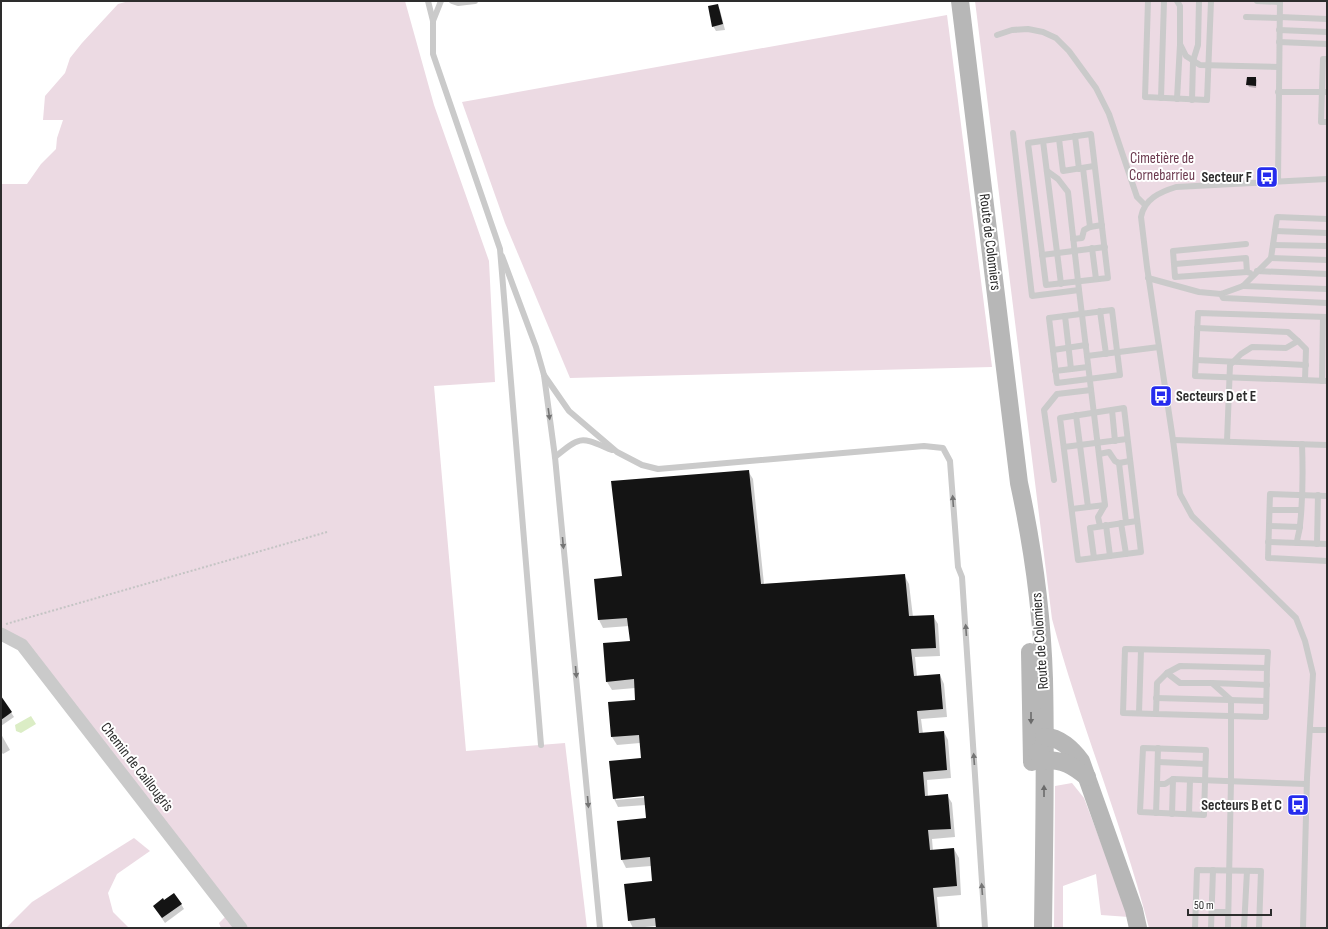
<svg xmlns="http://www.w3.org/2000/svg" width="1328" height="929" font-family="'Sofia Sans Condensed',sans-serif">
<style>
.green{fill:#ecdae3}
.water{fill:#dbedc5}
.shadow{fill:#0003;fill-rule:evenodd}
.building{fill:#141414}
.lines{fill:none;stroke-linecap:round;stroke-linejoin:round}
.path{stroke:#c4c4c4;stroke-width:2;stroke-dasharray:2 2;stroke-linecap:butt}
.lane{stroke:#cacaca;stroke-width:6}
.street{stroke:#cacaca;stroke-width:13}
.secondary{stroke:#b7b7b7;stroke-width:18}
.oneway{fill:#747474}
.oneway2{fill:#6b6b6b}
.labels{text-anchor:middle;dominant-baseline:central;stroke-width:4;stroke-linejoin:round;paint-order:stroke}
.park-label{font-size:15px;fill:#6b394e;stroke:#fff}
.poi-label{font-size:15px;font-weight:bold;fill:#2d2d2d;stroke:#fff;text-anchor:end}
.street-label{font-size:15px;fill:#2d2d2d;stroke:#fff}
</style>
<rect width="100%" height="100%" fill="#fff"/>
<g class="green">
<path d="M 129,1 L 405,1 L 434,105 L 489,261 L 495,382 L 434,386 L 466,751 L 565,743 L 587,928 L 221,928 L 219,923 L 233,909 L 23,642 L 1,627 L 1,184 L 27,184 L 41,164 L 56,149 L 57,138 L 63,120 L 43,120 L 45,96 L 65,73 L 70,58 L 82,43 L 118,4 Z"/>
<path d="M 975,1 L 1327,1 L 1327,928 L 1149,928 C 1122,823 1080,723 1052,619 Z"/>
<path d="M 947,15 L 992,367 L 570,378 L 505,223 L 462,102 Z"/>
<path d="M 1072,783 L 1084,798 L 1129,917 L 1101,915 L 1096,874 L 1063,886 L 1063,928 L 1054,928 L 1055,786 Z"/>
<path d="M 134,838 L 150,851 L 117,874 L 108,893 L 113,912 L 129,928 L 6,928 L 32,902 Z"/>
</g>
<path class="water" d="M 31,716 L 36,724 L 21,733 L 16,731 L 15,725 Z"/>
<g class="shadow">
<path d="M 717,5 L 720,10 L 725,30 L 716,31 L 713,26 Z"/>
<path d="M 1248,78 L 1255,78 L 1257,80 L 1256,88 L 1249,87 L 1248,85 Z"/>
<path d="M 748,471 L 753,479 L 764,584 L 904,575 L 909,584 L 913,617 L 933,616 L 938,624 L 940,656 L 915,657 L 917,677 L 940,675 L 944,684 L 947,717 L 921,719 L 923,734 L 944,732 L 948,740 L 951,778 L 927,780 L 928,797 L 947,795 L 952,803 L 955,837 L 932,839 L 933,851 L 954,849 L 959,858 L 961,895 L 937,897 L 940,928 L 657,928 L 657,926 L 633,928 L 629,920 L 653,882 L 651,866 L 626,868 L 622,860 L 647,819 L 646,805 L 618,807 L 614,799 L 610,762 L 642,759 L 640,743 L 617,745 L 612,737 L 637,701 L 635,688 L 612,690 L 607,682 L 631,642 L 629,626 L 603,628 L 599,620 L 623,577 ZM 649,795 L 649,797 L 616,800 L 616,798 Z"/>
<path d="M 3,700 L 14,717 L 1,726 L 1,702 Z"/>
<path d="M 1,734 L 10,750 L 3,754 L 1,752 Z"/>
<path d="M 181,904 L 184,909 L 165,923 L 154,907 Z"/>
</g>
<g class="building">
<path d="M 718,4 L 723,24 L 712,27 L 708,6 Z"/>
<path d="M 1247,77 L 1256,77 L 1256,86 L 1246,85 Z"/>
<path d="M 749,470 L 761,584 L 905,574 L 909,616 L 934,615 L 936,648 L 911,649 L 914,676 L 940,674 L 943,709 L 917,711 L 919,733 L 944,731 L 947,770 L 923,772 L 925,796 L 948,794 L 951,829 L 928,830 L 930,850 L 954,848 L 957,886 L 933,888 L 937,928 L 656,928 L 655,918 L 628,921 L 624,884 L 652,881 L 650,857 L 621,860 L 617,821 L 646,818 L 644,796 L 613,799 L 609,761 L 641,758 L 639,735 L 611,737 L 608,702 L 635,700 L 634,679 L 606,682 L 603,643 L 630,641 L 627,618 L 598,620 L 594,579 L 622,576 L 611,481 Z"/>
<path d="M 1,696 L 12,712 L 1,720 Z"/>
<path d="M 174,893 L 182,904 L 162,918 L 153,906 L 163,898 L 164,900 Z"/>
</g>
<g class="lines">
<path class="path" d="M 6,624 L 327,532"/>
<g class="lane">
<path d="M 428,1 L 433,21 L 433,54 L 500,249 L 541,745"/>
<path d="M 452,1 L 458,3 L 475,1"/>
<path d="M 1148,1 L 1145,97 L 1207,100 L 1211,1"/>
<path d="M 1177,1 L 1180,6 L 1180,44 L 1186,56 L 1200,65 L 1279,67"/>
<path d="M 1257,1 L 1280,2"/>
<path d="M 1246,17 L 1280,18"/>
<path d="M 1280,17 L 1327,19"/>
<path d="M 433,21 L 441,1"/>
<path d="M 1279,30 L 1327,32"/>
<path d="M 997,35 L 1012,30 L 1028,29 L 1043,32 L 1056,38 L 1069,51 L 1096,88 L 1109,114 L 1137,197 L 1145,205"/>
<path d="M 1279,42 L 1327,44"/>
<path d="M 1327,59 L 1323,59 L 1321,122 L 1327,122"/>
<path d="M 1278,92 L 1327,92"/>
<path d="M 1161,98 L 1164,1"/>
<path d="M 1177,99 L 1180,45"/>
<path d="M 1192,100 L 1193,61 L 1198,45 L 1199,1"/>
<path d="M 1013,133 L 1032,296 L 1079,290"/>
<path d="M 1091,134 L 1108,278 L 1046,285 L 1028,143 Z"/>
<path d="M 1075,136 L 1079,169"/>
<path d="M 1059,139 L 1063,171 L 1094,166"/>
<path d="M 1043,141 L 1061,284"/>
<path d="M 1083,168 L 1090,227 L 1102,225"/>
<path d="M 1047,171 L 1058,179 L 1068,192 L 1079,290 L 1105,505 L 1098,517 L 1100,526"/>
<path d="M 1278,181 L 1280,1"/>
<path d="M 1275,231 L 1327,233"/>
<path d="M 1073,239 L 1082,238 L 1084,230 L 1090,227"/>
<path d="M 1246,244 L 1173,251 L 1175,277 L 1247,272"/>
<path d="M 1273,245 L 1327,246"/>
<path d="M 1092,248 L 1096,279"/>
<path d="M 1042,255 L 1105,247"/>
<path d="M 502,256 L 536,347 L 544,375 L 555,457 L 600,928"/>
<path d="M 1271,258 L 1327,260"/>
<path d="M 1175,264 L 1246,258 L 1247,272 L 1250,273"/>
<path d="M 1257,271 L 1327,274"/>
<path d="M 1148,278 L 1199,292 L 1221,294 L 1243,286 L 1271,258 L 1277,217 L 1327,219"/>
<path d="M 1243,286 L 1327,289"/>
<path d="M 1221,294 L 1223,298 L 1327,303"/>
<path d="M 1112,310 L 1120,375 L 1057,383 L 1049,318 Z"/>
<path d="M 1100,311 L 1106,354"/>
<path d="M 1065,316 L 1071,369"/>
<path d="M 1327,317 L 1198,313 L 1195,376 L 1327,381"/>
<path d="M 1197,328 L 1288,332 L 1298,341"/>
<path d="M 1053,350 L 1086,345"/>
<path d="M 1087,356 L 1159,347"/>
<path d="M 1196,360 L 1306,365"/>
<path d="M 1055,371 L 1088,367"/>
<path d="M 544,375 L 569,411 L 617,452 L 642,465 L 658,469 L 924,446 L 943,448 L 950,461 L 958,567 L 962,577 L 985,928"/>
<path d="M 1322,381 L 1323,317"/>
<path d="M 1124,408 L 1141,552 L 1078,560 L 1060,418 Z"/>
<path d="M 1112,410 L 1115,441"/>
<path d="M 1076,415 L 1088,507"/>
<path d="M 1173,440 L 1327,445"/>
<path d="M 1227,441 L 1230,365 L 1241,354 L 1252,347 L 1286,348 L 1298,341 L 1306,349 L 1305,380"/>
<path d="M 1064,447 L 1127,439"/>
<path d="M 1099,454 L 1109,452 L 1115,461 L 1119,463"/>
<path d="M 555,457 C 582,435 580,437 612,450"/>
<path d="M 1054,480 L 1044,410 L 1057,394 L 1091,390"/>
<path d="M 1327,496 L 1270,494 L 1268,558 L 1327,561"/>
<path d="M 1072,509 L 1105,505"/>
<path d="M 1270,510 L 1301,510"/>
<path d="M 1126,522 L 1119,463 L 1130,461"/>
<path d="M 1121,523 L 1126,554"/>
<path d="M 1106,525 L 1110,556"/>
<path d="M 1269,526 L 1300,527"/>
<path d="M 1268,542 L 1327,544"/>
<path d="M 1297,543 C 1297,537 1300,531 1300,525 C 1303,498 1303,471 1302,444"/>
<path d="M 1317,544 L 1318,495"/>
<path d="M 1094,558 L 1090,528 L 1137,521"/>
<path d="M 1180,666 L 1267,668 L 1266,717 L 1156,714 L 1157,683 L 1167,673 Z"/>
<path d="M 1167,673 L 1180,683 L 1212,683 L 1231,700 L 1231,781 L 1228,928"/>
<path d="M 1212,683 L 1267,685"/>
<path d="M 1156,698 L 1266,701"/>
<path d="M 1139,713 L 1141,650"/>
<path d="M 1156,714 L 1123,713 L 1125,649 L 1268,652 L 1267,668"/>
<path d="M 1310,730 L 1327,730"/>
<path d="M 1143,748 L 1206,750 L 1204,815 L 1140,812 Z"/>
<path d="M 1158,762 L 1205,764"/>
<path d="M 1157,784 L 1158,748"/>
<path d="M 1156,813 L 1157,784 L 1165,784 L 1173,779 L 1306,784"/>
<path d="M 1172,814 L 1173,779"/>
<path d="M 1189,814 L 1190,780"/>
<path d="M 1212,912 L 1228,912"/>
<path d="M 1195,928 L 1197,870 L 1261,871 L 1259,928"/>
<path d="M 1211,928 L 1213,870"/>
<path d="M 1244,928 L 1247,871"/>
<path d="M 1303,928 L 1307,778 L 1313,674 L 1305,641 L 1296,618 L 1192,516 L 1180,494 L 1173,440 L 1147,267 L 1141,217 C 1144,199 1160,192 1176,187 L 1327,179"/>
</g>
<path class="street" d="M 1,634 L 22,645 L 241,928"/>
<g class="secondary">
<path d="M 960,1 L 1019,483 C 1033,548 1042,613 1044,679 C 1046,762 1044,845 1043,928"/>
<path d="M 1030,652 L 1032,762"/>
<path d="M 1044,737 C 1059,736 1073,750 1081,761 L 1134,910 L 1138,928"/>
<path d="M 1037,752 L 1044,760 C 1064,760 1072,765 1087,777"/>
</g>
</g>
<defs><path id="oneway-solid" d="M-6-.8H1V-3.2L6.5 0L1 3.2V.8H-6Z"/></defs>
<g class="oneway">
<use href="#oneway-solid" transform="translate(549 414) rotate(82)"/>
<use href="#oneway-solid" transform="translate(953 501) rotate(-94)"/>
<use href="#oneway-solid" transform="translate(563 543) rotate(85)"/>
<use href="#oneway-solid" transform="translate(966 630) rotate(-94)"/>
<use href="#oneway-solid" transform="translate(576 672) rotate(85)"/>
<use href="#oneway-solid" transform="translate(974 759) rotate(-94)"/>
<use href="#oneway-solid" transform="translate(588 802) rotate(85)"/>
<use href="#oneway-solid" transform="translate(982 889) rotate(-94)"/>
</g>
<g class="oneway2">
<use href="#oneway-solid" transform="translate(1031 718) rotate(90)"/>
<use href="#oneway-solid" transform="translate(1044 791) rotate(-90)"/>
</g>
<defs>
<g id="bus-square" transform="scale(1.15)"><rect x="-9" y="-9" width="18" height="18" rx="4" fill="#262cee" stroke="#fff"/><path d="M-5-6H5V4H4V6H2V4H-2V6H-4V4H-5ZM-3.5-4V0h7V-4ZM-3.5 1.2v1.5H-2V1.2ZM2 1.2v1.5H3.5V1.2Z" fill="#fff"/></g>
</defs>
<g fill-rule="evenodd">
<use href="#bus-square" x="1267" y="177"/>
<use href="#bus-square" x="1161" y="396"/>
<use href="#bus-square" x="1298" y="805"/>
</g>
<g class="labels">
<g class="park-label">
<text x="1162" y="158">Cimetière de<tspan x="1162" dy="17">Cornebarrieu</tspan></text>
</g>
<g class="poi-label">
<text x="1252" y="177">Secteur F</text>
<text x="1176" y="396" text-anchor="start">Secteurs D et E</text>
<text x="1282" y="805">Secteurs B et C</text>
</g>
<g class="street-label">
<text transform="translate(990 242) rotate(83)">Route de Colomiers</text>
<text transform="translate(1040 641) rotate(-94)">Route de Colomiers</text>
<text transform="translate(137 767) rotate(52)">Chemin de Caillougris</text>
</g>
</g>
<rect width="1328" height="929" fill="none" stroke="#2d2d2d" stroke-width="4"/>
<path d="M1188 909v6h83v-6" fill="none" stroke="#2d2d2d" stroke-width="2"/>
<text x="1194" y="909" font-size="12" fill="#2d2d2d" stroke="#ffffff" stroke-width="3" paint-order="stroke">50 m</text>
</svg>
